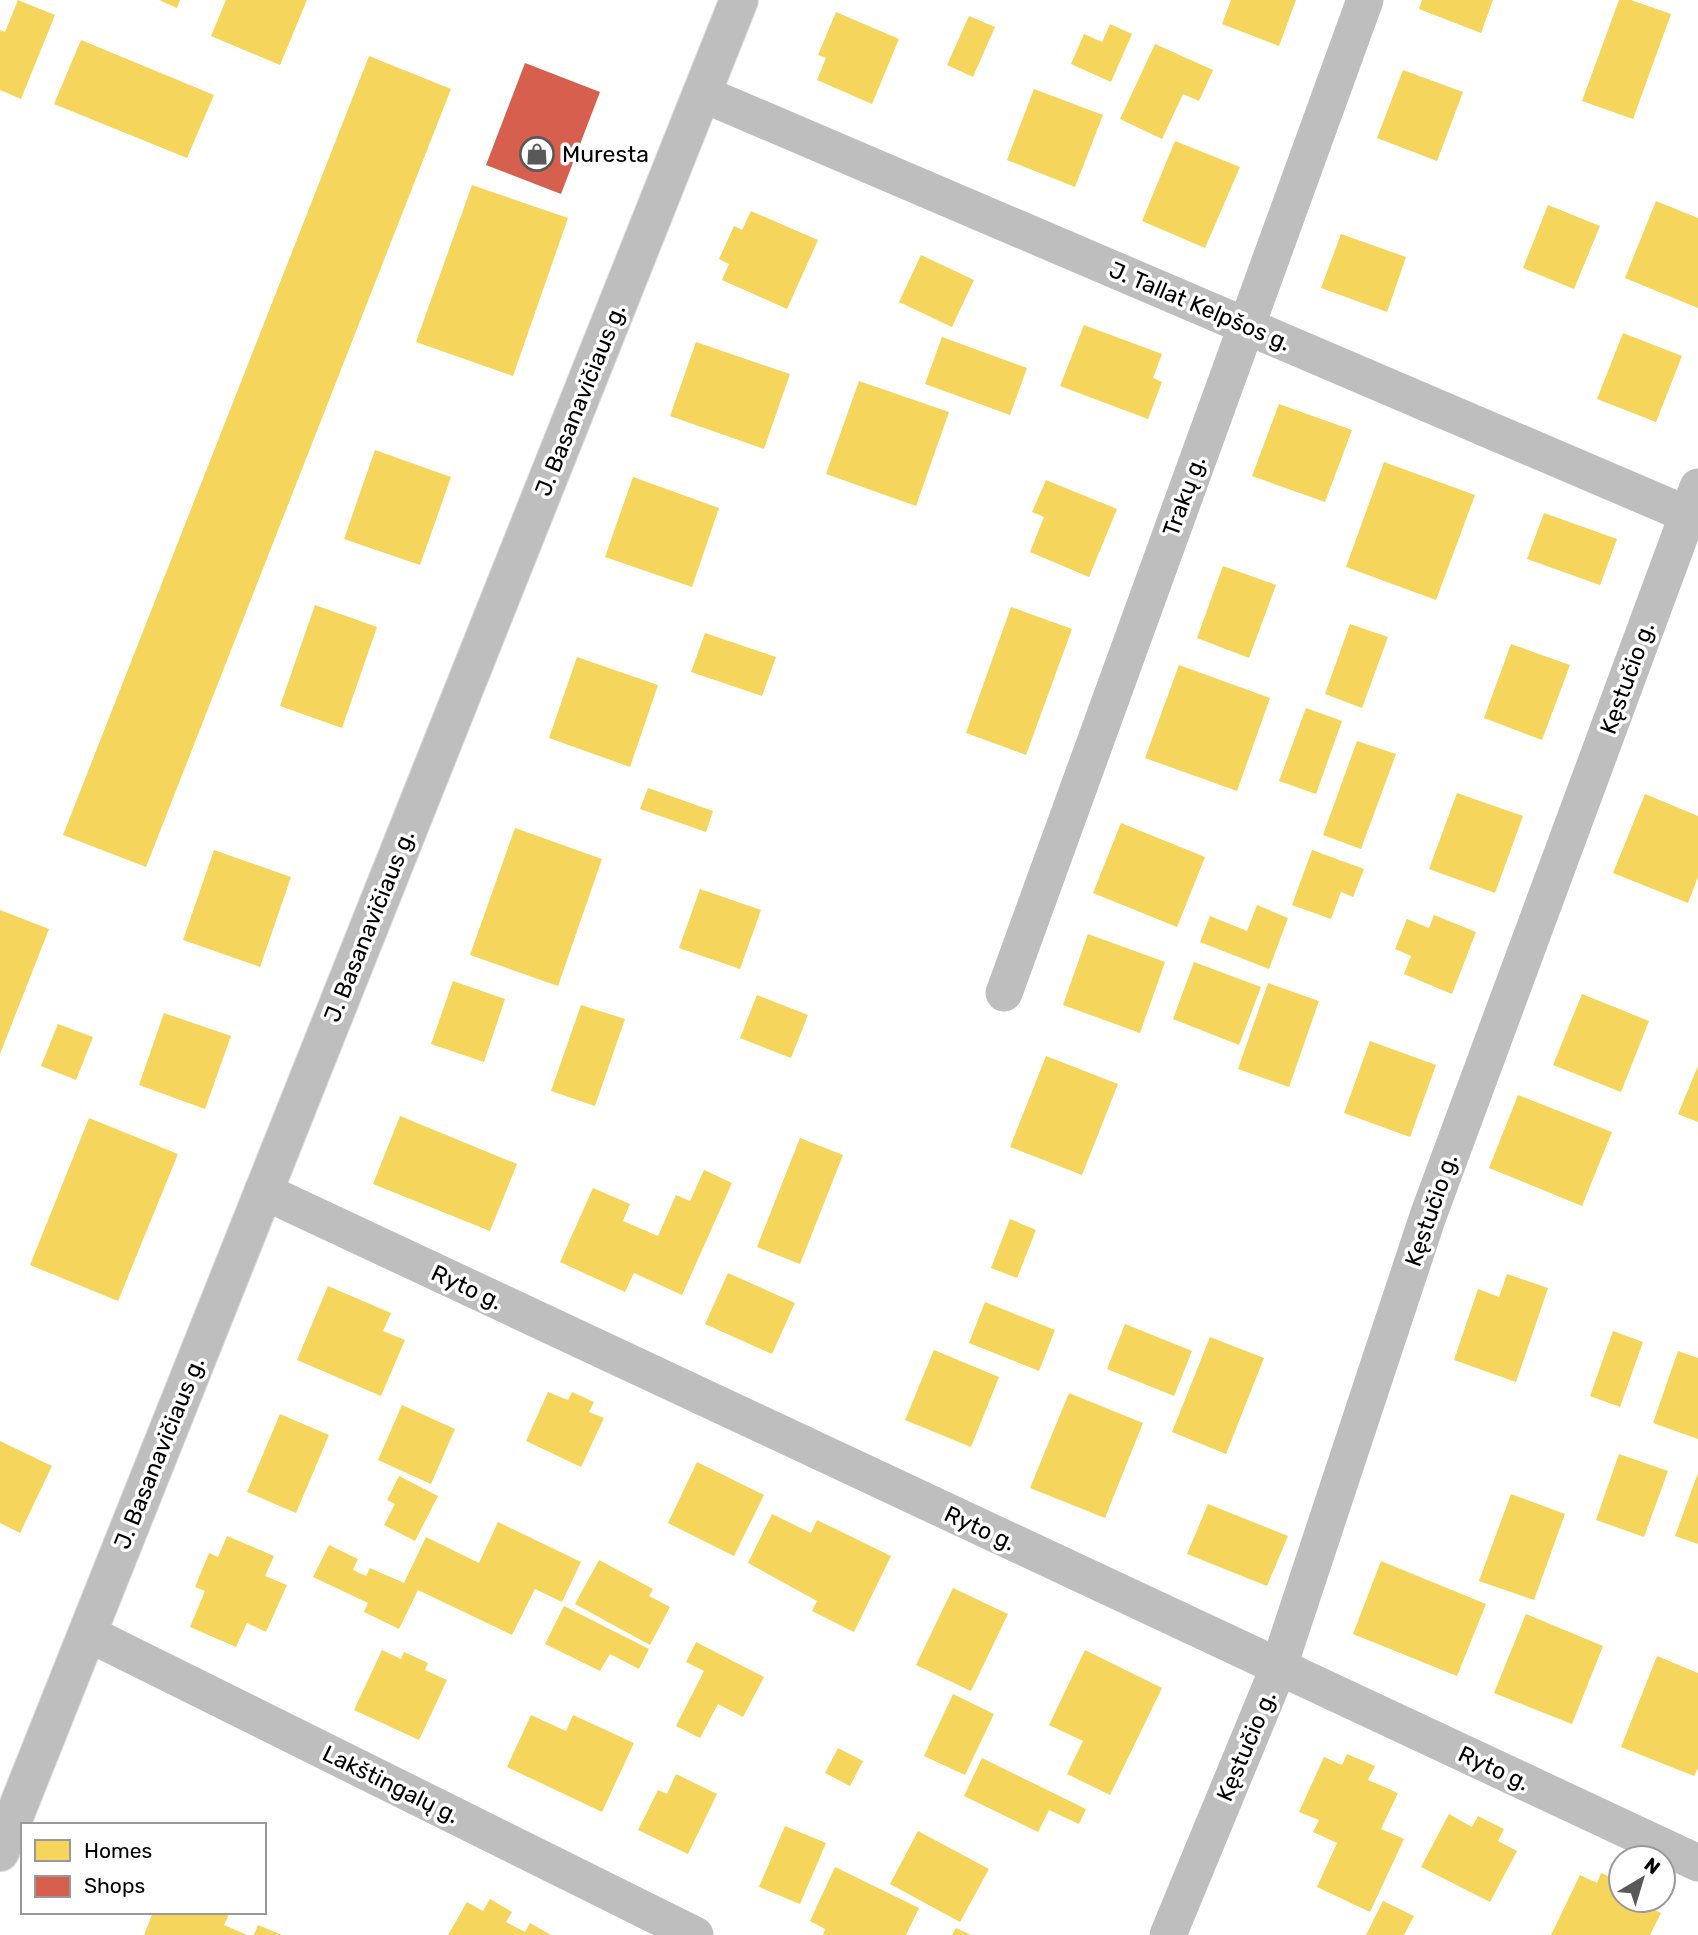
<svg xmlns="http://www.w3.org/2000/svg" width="1698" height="1935" font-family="Rubik,sans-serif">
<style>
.homes{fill:#f6d55c}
.shops{fill:#d6604d}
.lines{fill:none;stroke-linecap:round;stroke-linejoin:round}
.highway-casing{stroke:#dbdbdb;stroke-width:40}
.street{stroke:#bebebe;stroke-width:37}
.highway{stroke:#bebebe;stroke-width:38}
.labels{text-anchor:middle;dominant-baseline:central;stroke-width:7;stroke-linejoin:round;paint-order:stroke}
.poi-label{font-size:23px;fill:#000;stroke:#fff;text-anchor:start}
.street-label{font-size:23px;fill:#000;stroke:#fff}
</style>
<rect width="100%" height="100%" fill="#fff"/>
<g class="homes">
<path d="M 18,0 L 55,15 L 21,99 L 0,90 L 0,30 L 5,32 Z"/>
<path d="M 159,0 L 180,0 L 177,8 Z"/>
<path d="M 226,0 L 307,0 L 280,65 L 211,36 Z"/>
<path d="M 1231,0 L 1296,0 L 1279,46 L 1222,24 Z"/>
<path d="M 1422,0 L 1493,0 L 1481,33 L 1419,9 Z"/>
<path d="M 1619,0 L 1631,0 L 1671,14 L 1633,119 L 1582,101 Z"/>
<path d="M 836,12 L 899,39 L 872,104 L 817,80 L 826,58 L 818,55 Z"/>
<path d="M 969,16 L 995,27 L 973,77 L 947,65 Z"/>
<path d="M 1110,24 L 1132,34 L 1111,82 L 1071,64 L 1084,34 L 1102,42 Z"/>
<path d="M 81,40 L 214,95 L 187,158 L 54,104 Z"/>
<path d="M 1155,44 L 1213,70 L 1199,101 L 1183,94 L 1162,139 L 1120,119 Z"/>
<path d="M 369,56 L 451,89 L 146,867 L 63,835 Z"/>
<path d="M 1403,70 L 1463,92 L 1437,161 L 1377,138 Z"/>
<path d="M 1034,89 L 1103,115 L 1075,187 L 1007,160 Z"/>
<path d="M 1175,141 L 1240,167 L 1205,248 L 1142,221 Z"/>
<path d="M 472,185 L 568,218 L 513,376 L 416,342 Z"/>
<path d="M 1656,201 L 1698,218 L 1698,308 L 1625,278 Z"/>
<path d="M 1548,205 L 1600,226 L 1574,289 L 1523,268 Z"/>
<path d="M 751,211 L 818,240 L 787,309 L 722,280 L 729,264 L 719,259 L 734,226 L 742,230 Z"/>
<path d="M 1341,234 L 1406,257 L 1387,312 L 1321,288 Z"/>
<path d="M 921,255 L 974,280 L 952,327 L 899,302 Z"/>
<path d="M 1084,325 L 1162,354 L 1153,378 L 1162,382 L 1148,419 L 1060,386 Z"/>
<path d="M 1623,333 L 1682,356 L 1656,422 L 1597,399 Z"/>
<path d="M 942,337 L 1027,368 L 1010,415 L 925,384 Z"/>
<path d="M 696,342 L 790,374 L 764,449 L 670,416 Z"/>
<path d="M 859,381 L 949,412 L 916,506 L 826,474 Z"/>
<path d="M 1279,404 L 1352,430 L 1325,502 L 1252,476 Z"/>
<path d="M 375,450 L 451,477 L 420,565 L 344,539 Z"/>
<path d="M 1384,462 L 1475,495 L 1436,600 L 1346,567 Z"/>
<path d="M 633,477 L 719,508 L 692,587 L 605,557 Z"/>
<path d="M 1046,480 L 1117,509 L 1089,577 L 1030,552 L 1044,517 L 1032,512 Z"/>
<path d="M 1544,513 L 1617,539 L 1600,585 L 1527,559 Z"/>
<path d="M 1223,566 L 1276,585 L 1249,658 L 1197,638 Z"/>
<path d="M 315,605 L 377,627 L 342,728 L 280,706 Z"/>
<path d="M 1011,607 L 1072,629 L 1026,755 L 966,733 Z"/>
<path d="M 1350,624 L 1388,637 L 1362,708 L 1325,694 Z"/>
<path d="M 705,633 L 776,657 L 762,696 L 691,672 Z"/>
<path d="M 1511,644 L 1570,665 L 1542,740 L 1484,718 Z"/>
<path d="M 577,657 L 658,685 L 630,767 L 549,738 Z"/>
<path d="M 1179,665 L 1270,698 L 1237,791 L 1145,758 Z"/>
<path d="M 1306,708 L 1342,721 L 1316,794 L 1279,781 Z"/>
<path d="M 1357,741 L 1396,754 L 1361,849 L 1323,835 Z"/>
<path d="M 648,788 L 713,811 L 706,832 L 640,809 Z"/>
<path d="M 1457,793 L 1523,816 L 1495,893 L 1429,869 Z"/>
<path d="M 1645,794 L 1698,816 L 1698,877 L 1688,903 L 1613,873 Z"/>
<path d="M 1121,823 L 1205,857 L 1177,927 L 1093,893 Z"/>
<path d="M 515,828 L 602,859 L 558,986 L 470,955 Z"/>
<path d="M 214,850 L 291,877 L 260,967 L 183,940 Z"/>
<path d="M 1312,850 L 1364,869 L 1353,897 L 1341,892 L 1331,919 L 1292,905 Z"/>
<path d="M 700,889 L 761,910 L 740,969 L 679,948 Z"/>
<path d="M 1257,905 L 1288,918 L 1269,969 L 1200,942 L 1210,916 L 1247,931 Z"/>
<path d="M 0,910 L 49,929 L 0,1054 Z"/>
<path d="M 1434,915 L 1476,932 L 1452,994 L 1404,974 L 1411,956 L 1395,949 L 1407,919 L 1429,928 Z"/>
<path d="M 1088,934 L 1165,962 L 1140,1033 L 1063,1005 Z"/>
<path d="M 1194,962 L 1261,987 L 1239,1045 L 1173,1019 Z"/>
<path d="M 453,981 L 505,999 L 484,1062 L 431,1044 Z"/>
<path d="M 1268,983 L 1319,1001 L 1289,1087 L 1238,1069 Z"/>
<path d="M 1582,994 L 1649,1021 L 1621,1092 L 1553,1065 Z"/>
<path d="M 757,995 L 808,1015 L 791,1058 L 740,1038 Z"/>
<path d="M 581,1005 L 625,1019 L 595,1106 L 551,1091 Z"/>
<path d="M 164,1013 L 231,1036 L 205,1109 L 139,1085 Z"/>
<path d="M 58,1024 L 93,1037 L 76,1080 L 41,1066 Z"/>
<path d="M 1370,1041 L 1436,1065 L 1410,1137 L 1344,1113 Z"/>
<path d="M 1046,1056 L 1118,1084 L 1082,1175 L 1010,1147 Z"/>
<path d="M 1698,1066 L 1698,1122 L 1678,1114 Z"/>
<path d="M 1518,1095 L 1612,1132 L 1582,1206 L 1489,1168 Z"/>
<path d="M 400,1116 L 517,1164 L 490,1231 L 373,1184 Z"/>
<path d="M 89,1118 L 178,1154 L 118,1301 L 30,1265 Z"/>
<path d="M 800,1138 L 843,1155 L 800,1264 L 757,1247 Z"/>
<path d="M 704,1170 L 732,1183 L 682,1295 L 634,1273 L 625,1292 L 560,1262 L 593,1188 L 630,1204 L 623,1221 L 658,1236 L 676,1195 L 690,1201 Z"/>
<path d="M 1010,1219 L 1036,1230 L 1017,1278 L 991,1268 Z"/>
<path d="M 728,1273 L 795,1303 L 772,1354 L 705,1324 Z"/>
<path d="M 1507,1274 L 1548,1288 L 1516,1382 L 1454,1360 L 1478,1289 L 1499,1297 Z"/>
<path d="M 328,1286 L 391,1313 L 383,1331 L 405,1340 L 381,1396 L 297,1360 Z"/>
<path d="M 985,1302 L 1055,1330 L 1039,1371 L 969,1343 Z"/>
<path d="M 1125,1324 L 1192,1351 L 1174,1396 L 1107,1369 Z"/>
<path d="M 1613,1331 L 1643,1342 L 1620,1407 L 1590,1396 Z"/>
<path d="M 1210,1337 L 1264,1358 L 1226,1454 L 1172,1432 Z"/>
<path d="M 934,1350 L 999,1377 L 971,1447 L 905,1420 Z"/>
<path d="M 1678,1351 L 1698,1358 L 1698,1439 L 1653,1423 Z"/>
<path d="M 548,1392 L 568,1400 L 572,1392 L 594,1402 L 589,1412 L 604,1418 L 581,1467 L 526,1441 Z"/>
<path d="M 1069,1393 L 1143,1423 L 1105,1518 L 1030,1488 Z"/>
<path d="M 402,1405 L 455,1429 L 431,1484 L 378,1460 Z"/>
<path d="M 280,1414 L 329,1435 L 296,1513 L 247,1492 Z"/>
<path d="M 0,1441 L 52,1466 L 20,1533 L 0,1523 Z"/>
<path d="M 1619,1454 L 1668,1471 L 1644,1537 L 1596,1520 Z"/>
<path d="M 697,1462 L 764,1495 L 734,1556 L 668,1523 Z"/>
<path d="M 1698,1473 L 1698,1544 L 1675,1536 Z"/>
<path d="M 399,1476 L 438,1496 L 415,1541 L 384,1525 L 395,1504 L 387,1500 Z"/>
<path d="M 1511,1494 L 1565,1514 L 1534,1600 L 1479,1581 Z"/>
<path d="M 1208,1504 L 1288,1536 L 1267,1586 L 1187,1554 Z"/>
<path d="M 772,1514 L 811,1533 L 817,1520 L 891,1556 L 854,1632 L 812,1611 L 817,1601 L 748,1563 Z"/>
<path d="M 498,1522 L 581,1562 L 562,1602 L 535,1589 L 512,1635 L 418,1590 L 399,1629 L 364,1612 L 368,1603 L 313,1577 L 329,1545 L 358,1559 L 353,1570 L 366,1576 L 370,1568 L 404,1583 L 426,1537 L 479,1563 Z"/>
<path d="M 227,1536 L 274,1556 L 265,1576 L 287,1585 L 266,1632 L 247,1623 L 236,1647 L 190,1627 L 205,1591 L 195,1587 L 209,1553 L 218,1557 Z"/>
<path d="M 599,1560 L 653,1589 L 649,1596 L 670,1607 L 650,1645 L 575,1604 Z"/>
<path d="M 1381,1561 L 1486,1604 L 1457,1676 L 1353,1634 Z"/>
<path d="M 953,1588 L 1008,1614 L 971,1691 L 916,1665 Z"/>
<path d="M 564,1606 L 649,1649 L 639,1669 L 610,1654 L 600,1671 L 545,1644 Z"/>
<path d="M 1526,1614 L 1603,1646 L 1572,1724 L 1494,1693 Z"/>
<path d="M 696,1642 L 764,1677 L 743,1717 L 718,1704 L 700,1738 L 676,1726 L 704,1671 L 686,1662 Z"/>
<path d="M 382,1650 L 401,1659 L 404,1652 L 428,1663 L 425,1670 L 447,1680 L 419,1740 L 354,1710 Z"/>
<path d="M 1085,1650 L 1162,1688 L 1110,1795 L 1067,1774 L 1083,1741 L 1049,1725 Z"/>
<path d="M 1657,1656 L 1698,1673 L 1698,1768 L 1694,1776 L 1621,1747 Z"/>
<path d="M 953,1694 L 994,1714 L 965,1775 L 924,1756 Z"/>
<path d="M 531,1715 L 566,1731 L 573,1715 L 634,1743 L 602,1812 L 507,1767 Z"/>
<path d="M 838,1748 L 863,1761 L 850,1786 L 825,1773 Z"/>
<path d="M 1347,1754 L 1375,1766 L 1368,1780 L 1398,1793 L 1381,1829 L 1404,1839 L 1370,1912 L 1317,1887 L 1337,1843 L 1313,1832 L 1319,1820 L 1299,1812 L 1324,1757 L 1342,1765 Z"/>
<path d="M 982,1758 L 1086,1809 L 1079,1824 L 1049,1810 L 1038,1832 L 964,1796 Z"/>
<path d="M 676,1774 L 717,1794 L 688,1854 L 638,1830 L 658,1790 L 667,1794 Z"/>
<path d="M 1449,1814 L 1472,1827 L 1478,1816 L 1504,1829 L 1498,1841 L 1517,1851 L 1490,1902 L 1421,1867 Z"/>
<path d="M 785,1826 L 826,1843 L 800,1904 L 759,1887 Z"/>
<path d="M 918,1831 L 989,1869 L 960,1922 L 890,1884 Z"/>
<path d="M 835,1867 L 919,1908 L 906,1935 L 823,1935 L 825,1929 L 810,1921 Z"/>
<path d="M 1601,1873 L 1621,1882 L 1621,1900 L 1635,1900 L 1661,1913 L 1650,1935 L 1551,1935 L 1580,1875 L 1597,1883 Z"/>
<path d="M 490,1899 L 512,1912 L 506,1922 L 525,1932 L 530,1923 L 551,1935 L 448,1935 L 467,1902 L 483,1911 Z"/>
<path d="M 1383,1901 L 1414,1916 L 1404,1935 L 1366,1935 Z"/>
<path d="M 153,1912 L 230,1912 L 224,1925 L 247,1935 L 144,1935 Z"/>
<path d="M 258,1925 L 282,1935 L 254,1935 Z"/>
<path d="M 956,1928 L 971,1935 L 952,1935 Z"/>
</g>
<path class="shops" d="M 525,63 L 600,92 L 561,194 L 486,165 Z"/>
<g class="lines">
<g class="highway-casing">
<path id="highway" d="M 0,1852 L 739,0"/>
</g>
<g class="street">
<path d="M 703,94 L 1698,519"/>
<path d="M 1004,993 L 1365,0"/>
<path d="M 263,1191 L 1698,1863"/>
<path d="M 87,1633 L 695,1935"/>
<path d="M 1168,1935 L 1278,1669 L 1428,1216 L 1698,487"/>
</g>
<use href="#highway" class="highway"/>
</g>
<defs>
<g id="shop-ring" transform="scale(1.75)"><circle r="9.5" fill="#fff" stroke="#595959" stroke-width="1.5"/><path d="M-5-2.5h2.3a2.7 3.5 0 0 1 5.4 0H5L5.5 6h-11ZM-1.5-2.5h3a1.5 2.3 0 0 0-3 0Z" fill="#595959"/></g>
</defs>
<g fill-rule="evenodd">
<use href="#shop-ring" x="537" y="154"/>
</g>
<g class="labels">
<g class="poi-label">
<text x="562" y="154">Muresta</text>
</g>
<g class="street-label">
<text transform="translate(1200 306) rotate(23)">J. Tallat Kelpšos g.</text>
<text transform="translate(580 400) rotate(-68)">J. Basanavičiaus g.</text>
<text transform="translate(1184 496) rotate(-70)">Trakų g.</text>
<text transform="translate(1627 678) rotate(-70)">Kęstučio g.</text>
<text transform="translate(369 926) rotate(-68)">J. Basanavičiaus g.</text>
<text transform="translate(1431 1210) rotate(-71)">Kęstučio g.</text>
<text transform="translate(467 1287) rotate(25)">Ryto g.</text>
<text transform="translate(159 1453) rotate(-68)">J. Basanavičiaus g.</text>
<text transform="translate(980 1528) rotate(25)">Ryto g.</text>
<text transform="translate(1246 1746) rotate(-67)">Kęstučio g.</text>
<text transform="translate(1494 1768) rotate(25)">Ryto g.</text>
<text transform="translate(391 1784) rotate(26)">Lakštingalų g.</text>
</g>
</g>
<rect x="21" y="1823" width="245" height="91" fill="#ffffff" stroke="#999999" stroke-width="2"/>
<rect x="35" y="1840" width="35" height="21" fill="#f6d55c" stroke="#999999" stroke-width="2"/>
<text x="84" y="1858" font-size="21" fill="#000000">Homes</text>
<rect x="35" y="1876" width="35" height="21" fill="#d6604d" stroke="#999999" stroke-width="2"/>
<text x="84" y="1893" font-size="21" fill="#000000">Shops</text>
<g transform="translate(1642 1879) rotate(38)"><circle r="33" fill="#ffffff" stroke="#999999" stroke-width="2"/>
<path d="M0-5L12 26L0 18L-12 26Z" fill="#595959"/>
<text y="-10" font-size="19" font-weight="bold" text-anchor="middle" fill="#000000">N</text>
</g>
</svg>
